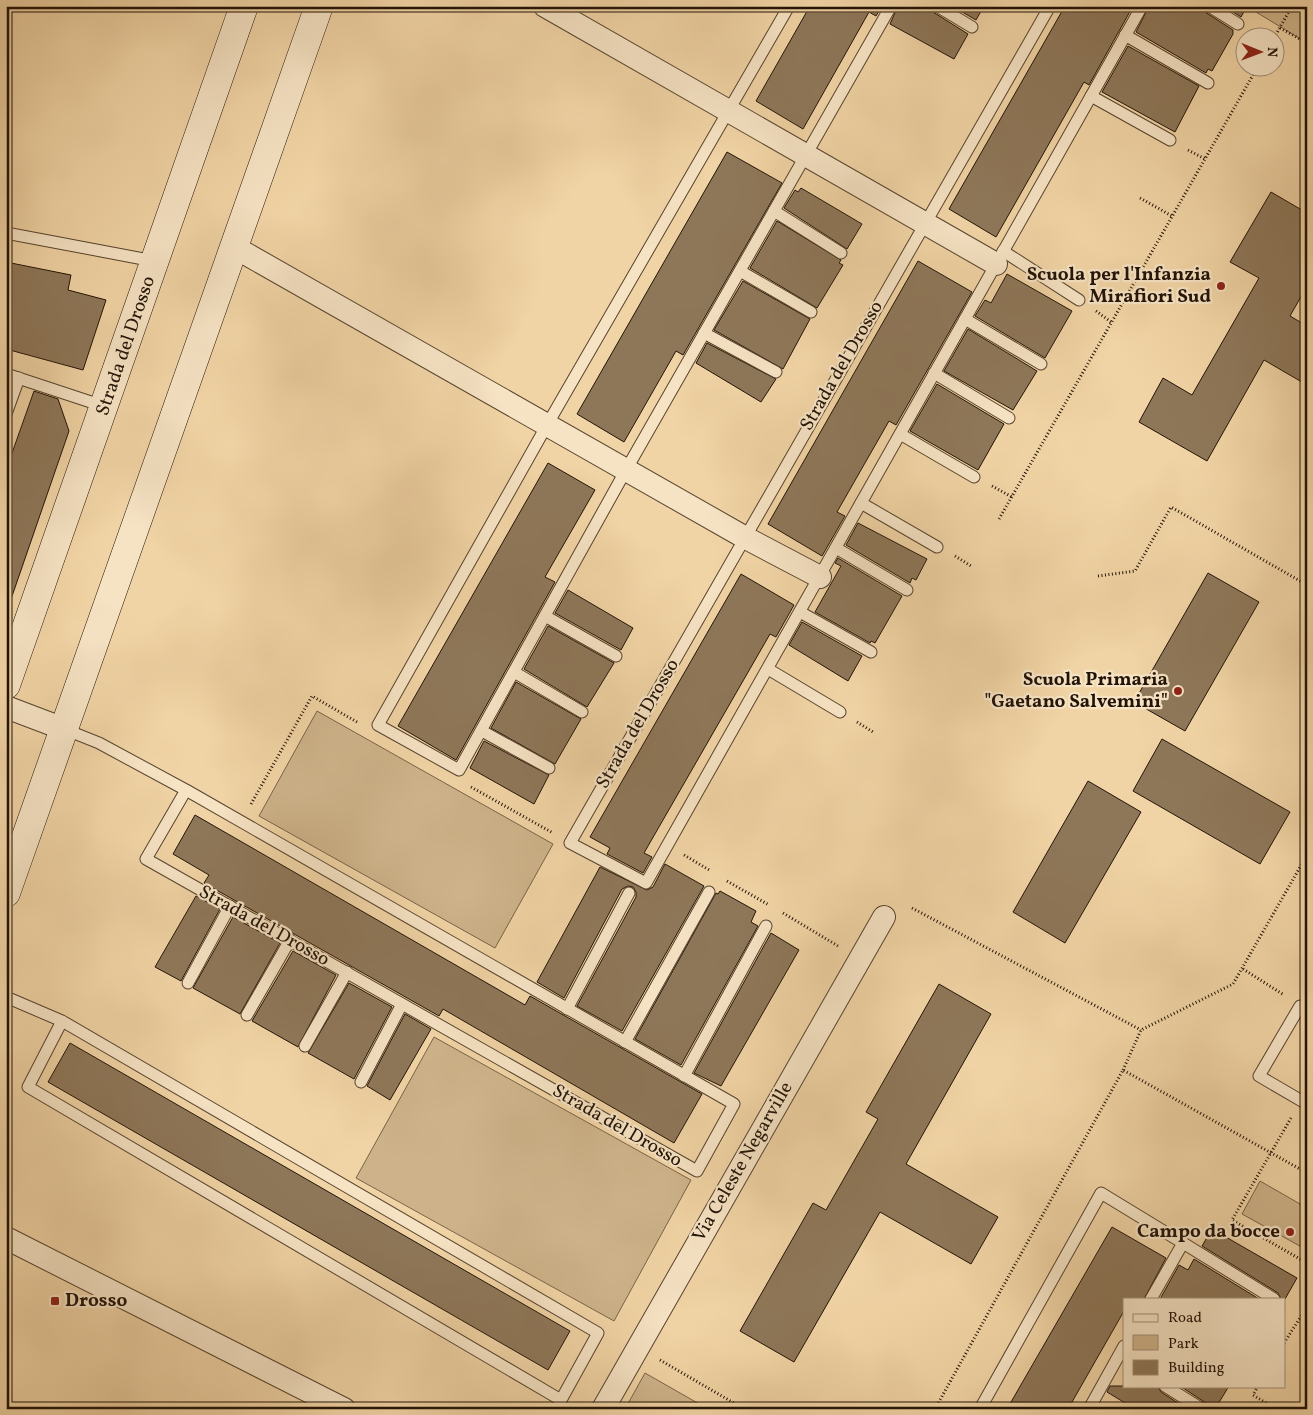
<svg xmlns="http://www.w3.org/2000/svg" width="1313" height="1415" font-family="Vollkorn,serif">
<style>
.green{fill:#ceb38a;stroke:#786348}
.building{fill:#8e7759;stroke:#221307}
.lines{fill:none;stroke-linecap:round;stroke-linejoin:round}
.lane-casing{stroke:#56432e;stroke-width:13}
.street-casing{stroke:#56432e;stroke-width:24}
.secondary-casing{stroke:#221307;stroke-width:29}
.path{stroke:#221307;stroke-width:3;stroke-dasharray:1 2.5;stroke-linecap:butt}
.lane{stroke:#f6e3c4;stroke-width:11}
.street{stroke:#f6e3c4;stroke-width:22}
.secondary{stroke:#f6e3c4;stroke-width:28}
.poi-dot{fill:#8f2418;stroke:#f6e3c4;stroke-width:2}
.labels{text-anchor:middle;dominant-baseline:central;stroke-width:4.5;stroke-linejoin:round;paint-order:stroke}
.poi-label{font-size:19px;font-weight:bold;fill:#221307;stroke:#f6e3c4;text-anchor:end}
.street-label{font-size:19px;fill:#221307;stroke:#f6e3c4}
</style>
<rect width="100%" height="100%" fill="#f1d4a5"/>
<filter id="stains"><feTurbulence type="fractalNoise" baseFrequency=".004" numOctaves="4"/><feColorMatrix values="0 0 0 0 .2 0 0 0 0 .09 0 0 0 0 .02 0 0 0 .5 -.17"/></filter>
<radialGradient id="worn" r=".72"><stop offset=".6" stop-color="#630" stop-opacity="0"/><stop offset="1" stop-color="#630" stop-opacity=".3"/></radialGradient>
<g class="green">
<path d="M 1259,6 L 1307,6 L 1307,43 L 1256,12 Z"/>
<path d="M 317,711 L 553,844 L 495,948 L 259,816 Z"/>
<path d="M 434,1037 L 691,1180 L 614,1321 L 356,1178 Z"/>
<path d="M 1260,1181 L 1307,1208 L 1307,1250 L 1242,1214 Z"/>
<path d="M 645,1373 L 708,1409 L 625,1409 Z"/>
</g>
<g class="building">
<path d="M 810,6 L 882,6 L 876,16 L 869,12 L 803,129 L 756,101 Z"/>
<path d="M 898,6 L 930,6 L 933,12 L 968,34 L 954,59 L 890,24 Z"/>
<path d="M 952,6 L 984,6 L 976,20 Z"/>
<path d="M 1065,6 L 1133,6 L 1089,85 L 1084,82 L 996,237 L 949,209 Z"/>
<path d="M 1149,6 L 1202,6 L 1205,12 L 1233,30 L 1233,34 L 1212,71 L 1208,69 L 1206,73 L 1136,32 Z"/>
<path d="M 1224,6 L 1247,6 L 1241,17 Z"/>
<path d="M 1128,46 L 1199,86 L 1175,132 L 1102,92 Z"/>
<path d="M 727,152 L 782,183 L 683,355 L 676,351 L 624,442 L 577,414 Z"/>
<path d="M 801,188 L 862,224 L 847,249 L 784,208 L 795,190 L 798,192 Z"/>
<path d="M 1271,192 L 1307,213 L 1307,286 L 1290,316 L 1307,326 L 1307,385 L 1264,360 L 1207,461 L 1139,422 L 1163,378 L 1192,395 L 1259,278 L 1230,262 Z"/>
<path d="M 777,221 L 841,260 L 839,263 L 843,265 L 817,308 L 750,268 Z"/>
<path d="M 918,261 L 972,292 L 896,425 L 889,421 L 837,512 L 845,516 L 822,556 L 768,524 Z"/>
<path d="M 6,262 L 71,275 L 68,290 L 106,300 L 83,370 L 6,349 Z"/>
<path d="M 1007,274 L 1072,311 L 1045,358 L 975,316 L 985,300 L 991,303 Z"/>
<path d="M 743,281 L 810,319 L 783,369 L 714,330 Z"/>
<path d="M 968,329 L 1037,371 L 1013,410 L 944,371 Z"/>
<path d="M 707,343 L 776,379 L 761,402 L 696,363 Z"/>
<path d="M 937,384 L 1004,424 L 978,470 L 910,431 Z"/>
<path d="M 34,391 L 58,399 L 69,431 L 10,602 L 6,602 L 6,470 Z"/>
<path d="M 548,463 L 595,490 L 545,577 L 555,582 L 456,760 L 398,726 Z"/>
<path d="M 858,523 L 927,559 L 916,580 L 912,578 L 910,583 L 846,545 Z"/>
<path d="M 838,558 L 902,596 L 875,643 L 871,641 L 870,643 L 815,612 L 841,566 L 835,563 Z"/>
<path d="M 1208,573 L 1259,602 L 1185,731 L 1134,702 Z"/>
<path d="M 741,574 L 794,605 L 776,637 L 770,634 L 644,853 L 652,857 L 643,873 L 607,854 L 610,848 L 590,837 Z"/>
<path d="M 568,590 L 633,628 L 621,650 L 555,613 Z"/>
<path d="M 802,622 L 862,656 L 848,681 L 789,645 Z"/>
<path d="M 548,626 L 614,663 L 587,707 L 524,669 Z"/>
<path d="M 516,682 L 581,719 L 555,764 L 491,728 Z"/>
<path d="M 1162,739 L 1290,812 L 1260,864 L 1133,791 Z"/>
<path d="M 484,741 L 549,775 L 534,804 L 470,768 Z"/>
<path d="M 1088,781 L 1141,812 L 1065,943 L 1013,912 Z"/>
<path d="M 195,815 L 525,1005 L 530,996 L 702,1094 L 674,1143 L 443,1009 L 439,1016 L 204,883 L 209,875 L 173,854 Z"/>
<path d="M 665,864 L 704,886 L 622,1031 L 577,1006 L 636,897 L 636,892 L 633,887 L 628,886 L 622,889 L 564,998 L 537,982 L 600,867 L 647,890 L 653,887 Z"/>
<path d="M 720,891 L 756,911 L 751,922 L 758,926 L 681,1065 L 635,1039 L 716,893 L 718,894 Z"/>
<path d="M 196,896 L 220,909 L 181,981 L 155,967 Z"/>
<path d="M 233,917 L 280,943 L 240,1014 L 193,988 Z"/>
<path d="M 771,933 L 799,950 L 721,1086 L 694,1073 Z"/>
<path d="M 293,951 L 336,975 L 298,1047 L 252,1021 Z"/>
<path d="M 349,983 L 392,1007 L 354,1079 L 308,1053 Z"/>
<path d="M 939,984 L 991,1014 L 906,1164 L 998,1217 L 971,1264 L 880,1212 L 794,1362 L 740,1331 L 813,1203 L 826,1210 L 878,1119 L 866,1112 Z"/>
<path d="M 405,1014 L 431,1029 L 390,1100 L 367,1086 Z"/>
<path d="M 70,1043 L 570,1331 L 548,1370 L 48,1082 Z"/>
<path d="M 1112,1227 L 1166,1258 L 1144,1299 L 1124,1299 L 1124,1311 L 1068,1409 L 1007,1409 Z"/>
<path d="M 1212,1229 L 1297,1278 L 1285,1299 L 1281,1299 L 1278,1293 L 1202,1246 Z"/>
<path d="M 1194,1259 L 1259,1299 L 1160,1299 L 1179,1265 L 1188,1270 Z"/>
<path d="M 1110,1386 L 1158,1386 L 1161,1392 L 1187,1409 L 1135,1409 L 1107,1392 Z"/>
<path d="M 1180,1386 L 1229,1386 L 1215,1409 L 1209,1409 L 1206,1403 Z"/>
</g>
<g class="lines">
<g class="lane-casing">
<g id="lane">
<path d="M 789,6 L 547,425 L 378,725 L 459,770 L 626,470 L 891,6"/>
<path d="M 937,6 L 972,27"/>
<path d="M 1050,6 L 570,843 L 646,883 L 1142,6"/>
<path d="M 1209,6 L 1238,24"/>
<path d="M 1125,35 L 1208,83"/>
<path d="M 1091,96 L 1170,140"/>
<path d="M 774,211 L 841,253"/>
<path d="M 6,233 L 154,261"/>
<path d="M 1003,251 L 1079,300"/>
<path d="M 740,271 L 811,312"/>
<path d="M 965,319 L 1041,364"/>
<path d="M 704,333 L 776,372"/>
<path d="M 934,373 L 1009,418"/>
<path d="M 6,374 L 103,406"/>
<path d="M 6,414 L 19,378"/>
<path d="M 900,434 L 974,477"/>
<path d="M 861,503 L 937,547"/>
<path d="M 836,548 L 907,590"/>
<path d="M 800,612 L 871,652"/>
<path d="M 545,616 L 616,656"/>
<path d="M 768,669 L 840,712"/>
<path d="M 514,672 L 582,712"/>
<path d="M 64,729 L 99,743 L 186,790 L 734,1104 L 697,1171 L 146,859 L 186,790"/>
<path d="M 482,731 L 549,768"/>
<path d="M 188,983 L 230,906"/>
<path d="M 6,997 L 62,1021 L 598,1333 L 561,1400 L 28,1087 L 62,1021"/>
<path d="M 567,1009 L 629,893"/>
<path d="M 1307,1010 L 1300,1006 L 1259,1076 L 1307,1104"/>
<path d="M 247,1015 L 290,940"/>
<path d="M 625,1042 L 709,892"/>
<path d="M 305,1046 L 347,972"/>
<path d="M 684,1076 L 766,926"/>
<path d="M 361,1082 L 402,1004"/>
<path d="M 1183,1243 L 1274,1299"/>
<path d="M 1165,1386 L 1202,1409"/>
<path d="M 980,1409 L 1101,1193 L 1183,1243 L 1151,1299"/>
<path d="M 1089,1409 L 1124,1346"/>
</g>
</g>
<g class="street-casing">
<g id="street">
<path d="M 545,6 L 996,264"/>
<path d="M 234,247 L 744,537 L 820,577"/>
<path d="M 6,707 L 64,729"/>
<path d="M 6,1238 L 344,1409"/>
<path d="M 603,1409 L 884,917"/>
</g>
</g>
<g class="secondary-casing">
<g id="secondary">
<path d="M 6,685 L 244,6"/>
<path d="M 6,893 L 319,6"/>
</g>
</g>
<g class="path">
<path d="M 1280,28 L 1307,43"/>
<path d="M 1274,38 L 1292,6"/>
<path d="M 1188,150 L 1205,159"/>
<path d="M 1140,198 L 1172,216"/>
<path d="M 1096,311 L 1111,322"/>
<path d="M 992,486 L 1012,497"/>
<path d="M 999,519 L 1257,68"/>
<path d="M 955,556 L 971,566"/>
<path d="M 1098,576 L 1135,571 L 1171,507 L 1307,585"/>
<path d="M 857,722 L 873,732"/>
<path d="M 471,787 L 553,833"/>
<path d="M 251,804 L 312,696 L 357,722"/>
<path d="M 684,855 L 711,871"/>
<path d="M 727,881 L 769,905"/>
<path d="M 912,908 L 1141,1030"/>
<path d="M 783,913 L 838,946"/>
<path d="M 1243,969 L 1284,995"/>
<path d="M 1123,1070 L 1141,1030 L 1233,984 L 1307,855"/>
<path d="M 1291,1118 L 1232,1220 L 1307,1263"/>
<path d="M 1284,1343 L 1307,1307"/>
<path d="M 660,1360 L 744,1409"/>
<path d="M 1258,1386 L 1253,1395 L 1276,1409"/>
<path d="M 935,1409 L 1123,1070 L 1307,1173"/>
</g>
<use href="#lane" class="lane"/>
<use href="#street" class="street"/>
<use href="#secondary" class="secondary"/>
</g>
<g class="poi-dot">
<circle cx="1221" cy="286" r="5"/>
<circle cx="1178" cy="691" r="5"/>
<circle cx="1290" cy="1232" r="5"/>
<rect x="50" y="1296" width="10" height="10" rx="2.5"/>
</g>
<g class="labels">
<g class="poi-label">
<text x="1211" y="275">Scuola per l'Infanzia<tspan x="1211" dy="22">Mirafiori Sud</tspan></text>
<text x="1168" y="680">Scuola Primaria<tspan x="1168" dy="22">"Gaetano Salvemini"</tspan></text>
<text x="1280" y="1232">Campo da bocce</text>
<text x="65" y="1301" text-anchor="start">Drosso</text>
</g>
<g class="street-label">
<text transform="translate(126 346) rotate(-71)">Strada del Drosso</text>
<text transform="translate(842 366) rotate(-60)">Strada del Drosso</text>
<text transform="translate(638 724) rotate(-60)">Strada del Drosso</text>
<text transform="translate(264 926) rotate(29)">Strada del Drosso</text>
<text transform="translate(617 1126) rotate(30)">Strada del Drosso</text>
<text transform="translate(743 1162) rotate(-60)">Via Celeste Negarville</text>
</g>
</g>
<rect width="1313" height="1415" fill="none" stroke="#f1d4a5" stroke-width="25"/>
<rect x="8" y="8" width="1298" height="1400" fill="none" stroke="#221307" stroke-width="2.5"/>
<rect x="12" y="12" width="1288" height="1390" fill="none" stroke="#221307"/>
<rect x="1123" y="1298" width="162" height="90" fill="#f6e3c4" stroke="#a19078"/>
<rect x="1133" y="1314" width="25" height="8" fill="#f6e3c4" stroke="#a19078"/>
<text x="1168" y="1322" font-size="15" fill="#221307">Road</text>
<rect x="1133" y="1335" width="25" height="15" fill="#ceb38a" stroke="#a19078"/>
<text x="1168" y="1348" font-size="15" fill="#221307">Park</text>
<rect x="1133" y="1360" width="25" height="15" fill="#8e7759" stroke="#a19078"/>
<text x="1168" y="1372" font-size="15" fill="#221307">Building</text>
<g transform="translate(1260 52) rotate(91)"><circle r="24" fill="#f6e3c4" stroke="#a19078"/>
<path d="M0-4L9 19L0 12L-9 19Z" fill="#8f2418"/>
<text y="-8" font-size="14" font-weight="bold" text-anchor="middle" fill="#221307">N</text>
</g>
<rect width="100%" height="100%" filter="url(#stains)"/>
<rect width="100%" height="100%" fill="url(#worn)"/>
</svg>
